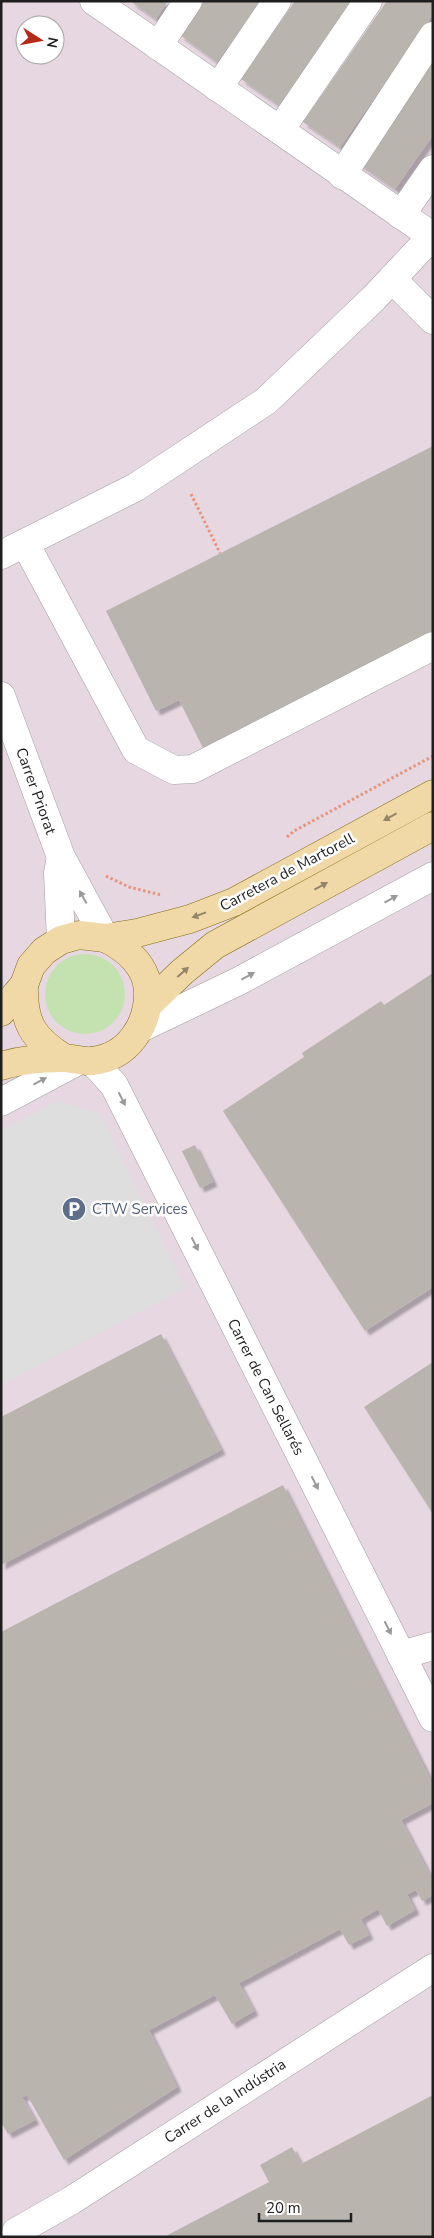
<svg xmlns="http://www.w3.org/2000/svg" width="434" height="2238" font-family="'Nunito Sans',sans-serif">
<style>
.industrial{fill:#e6d7e1;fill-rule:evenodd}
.grass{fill:#c3e2b0}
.parking{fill:#dedede}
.building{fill:#bab4ae;filter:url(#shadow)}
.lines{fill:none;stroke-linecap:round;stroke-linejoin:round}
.minor-casing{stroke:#9f9f9f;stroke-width:29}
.major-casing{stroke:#856d12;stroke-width:29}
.path{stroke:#e9937a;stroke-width:3;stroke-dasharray:2.5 2.5;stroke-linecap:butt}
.minor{stroke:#fff;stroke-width:28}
.major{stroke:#f0d9a7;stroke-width:28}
.oneway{fill:#928569}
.oneway2{fill:#9a9a9a}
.labels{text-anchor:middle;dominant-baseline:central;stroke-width:5;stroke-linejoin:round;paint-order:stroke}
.street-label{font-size:15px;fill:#1e1e1e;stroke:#fff}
.service-label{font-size:15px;fill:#4e5e75;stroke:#fff;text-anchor:start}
</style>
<defs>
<filter id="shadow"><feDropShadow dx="4.5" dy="4.5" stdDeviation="1" flood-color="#0004"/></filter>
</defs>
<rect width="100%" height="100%" fill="#edebe5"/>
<path class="industrial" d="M 1,1 L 433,1 L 433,2237 L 1,2237 ZM 25,25 L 55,25 L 55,55 L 25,55 Z"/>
<circle class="grass" cx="85" cy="994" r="40"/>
<path class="parking" d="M 57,1101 L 100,1113 L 185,1288 L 1,1385 L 1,1131 Z"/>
<g class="building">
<path d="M 130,1 L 168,1 L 156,19 Z"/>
<path d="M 204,1 L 260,1 L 217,62 L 180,35 Z"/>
<path d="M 295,1 L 351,1 L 279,105 L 241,79 Z"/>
<path d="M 387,1 L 433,1 L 433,14 L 340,147 L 303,122 Z"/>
<path d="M 433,57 L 433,135 L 395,189 L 358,163 Z"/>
<path d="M 433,446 L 433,634 L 204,750 L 179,700 L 156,711 L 106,611 Z"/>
<path d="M 433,973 L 433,1287 L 365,1331 L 223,1111 L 304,1057 L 302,1053 L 381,1001 L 384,1005 Z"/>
<path d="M 195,1145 L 213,1182 L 200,1188 L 182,1151 Z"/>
<path d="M 161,1334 L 221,1450 L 1,1565 L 1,1417 Z"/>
<path d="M 433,1362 L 433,1514 L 364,1407 Z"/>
<path d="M 283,1485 L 433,1785 L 433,1803 L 401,1820 L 433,1881 L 430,1882 L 433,1888 L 433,1895 L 422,1901 L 416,1890 L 407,1894 L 415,1910 L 387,1926 L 378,1909 L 361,1919 L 369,1935 L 349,1945 L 340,1929 L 239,1983 L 254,2011 L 232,2024 L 215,1995 L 149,2030 L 177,2087 L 64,2160 L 27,2095 L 22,2097 L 35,2120 L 8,2134 L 1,2122 L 1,1632 Z"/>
<path d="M 433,2095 L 433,2237 L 164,2237 L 269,2182 L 260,2165 L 292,2147 L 301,2164 Z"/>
</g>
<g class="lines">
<g class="minor-casing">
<g id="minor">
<path d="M 94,1 L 432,236"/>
<path d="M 158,46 L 188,1"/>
<path d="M 218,88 L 277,1"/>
<path d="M 280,130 L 368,1"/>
<path d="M 342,175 L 433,36"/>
<path d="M 401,215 L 433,169"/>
<path d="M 392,279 L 433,320"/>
<path d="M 25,543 L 136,750 L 174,770 L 193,769 L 433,646"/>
<path d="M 1,555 L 136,487 L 266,401 L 374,298 L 433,235"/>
<path d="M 1,696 L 61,857 L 105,938"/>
<path d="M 61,857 L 58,873 L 61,940"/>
<path d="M 141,1028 L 239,981 L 433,876"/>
<path d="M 92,1061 L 114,1085 L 433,1718"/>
<path d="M 1,1102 L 78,1061"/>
<path d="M 401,1655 L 433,1646"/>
<path d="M 16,2232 L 72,2200 L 433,1968"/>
</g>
</g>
<g class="major-casing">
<g id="major">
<path d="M 24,985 C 23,1022 32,1038 64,1058"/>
<path d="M 148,1005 L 182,972 L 215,945 L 433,826"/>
<path d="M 1,1012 L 24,985 L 31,966 L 44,951 L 61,940 L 79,935 L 105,938 L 137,933 L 190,919 L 234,902 L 433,794"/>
<path d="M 1,1066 C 20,1060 42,1058 62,1058 C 72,1058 82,1062 92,1061 C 128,1057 149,1025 148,991 C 147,966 126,948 105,938"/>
</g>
</g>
<g class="path">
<path d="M 191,494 L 220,553"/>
<path d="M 287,837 L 294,831 L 433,756"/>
<path d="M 106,876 L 129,887 L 161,895"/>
</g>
<use href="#minor" class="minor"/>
<use href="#major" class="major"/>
</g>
<defs><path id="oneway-solid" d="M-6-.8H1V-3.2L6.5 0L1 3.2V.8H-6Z" transform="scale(1.25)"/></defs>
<g class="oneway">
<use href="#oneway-solid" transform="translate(390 817) rotate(151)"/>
<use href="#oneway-solid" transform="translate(321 886) rotate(-29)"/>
<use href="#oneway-solid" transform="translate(199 915) rotate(160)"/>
<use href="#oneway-solid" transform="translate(183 972) rotate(-41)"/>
</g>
<g class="oneway2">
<use href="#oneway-solid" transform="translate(83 897) rotate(-119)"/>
<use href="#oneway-solid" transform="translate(391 899) rotate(-29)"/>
<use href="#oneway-solid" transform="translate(248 976) rotate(-29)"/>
<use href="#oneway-solid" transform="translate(40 1081) rotate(-28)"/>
<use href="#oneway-solid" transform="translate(122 1099) rotate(63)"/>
<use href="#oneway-solid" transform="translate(195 1244) rotate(63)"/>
<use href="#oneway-solid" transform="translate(315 1483) rotate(63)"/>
<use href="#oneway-solid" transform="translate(388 1628) rotate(63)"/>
</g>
<defs>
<g id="parking-disc" transform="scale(1.25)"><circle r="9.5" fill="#5c6f8a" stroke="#fff"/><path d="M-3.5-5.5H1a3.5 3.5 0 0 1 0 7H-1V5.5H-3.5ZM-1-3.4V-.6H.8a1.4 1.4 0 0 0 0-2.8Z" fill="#fff"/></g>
</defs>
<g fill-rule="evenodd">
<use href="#parking-disc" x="74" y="1209"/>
</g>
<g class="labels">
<g class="street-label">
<text transform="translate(36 791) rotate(70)">Carrer Priorat</text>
<text transform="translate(287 872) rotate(-28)">Carretera de Martorell</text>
<text transform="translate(266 1387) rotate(63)">Carrer de Can Sellarés</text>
<text transform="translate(225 2101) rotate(-33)">Carrer de la Indústria</text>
</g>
<g class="service-label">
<text x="92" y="1209">CTW Services</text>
</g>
</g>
<rect width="434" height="2238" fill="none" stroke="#1e1e1e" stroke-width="5"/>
<g transform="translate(40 40) rotate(101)"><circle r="24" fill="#ffffff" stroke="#a5a5a5"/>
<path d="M0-4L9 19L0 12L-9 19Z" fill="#b32a18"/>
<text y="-8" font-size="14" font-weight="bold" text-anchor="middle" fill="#1e1e1e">N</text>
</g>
<path d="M259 2213v8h92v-8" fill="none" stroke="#1e1e1e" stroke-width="2.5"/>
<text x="266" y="2213" font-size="15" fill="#1e1e1e" stroke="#ffffff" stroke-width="4" paint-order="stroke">20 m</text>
</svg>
